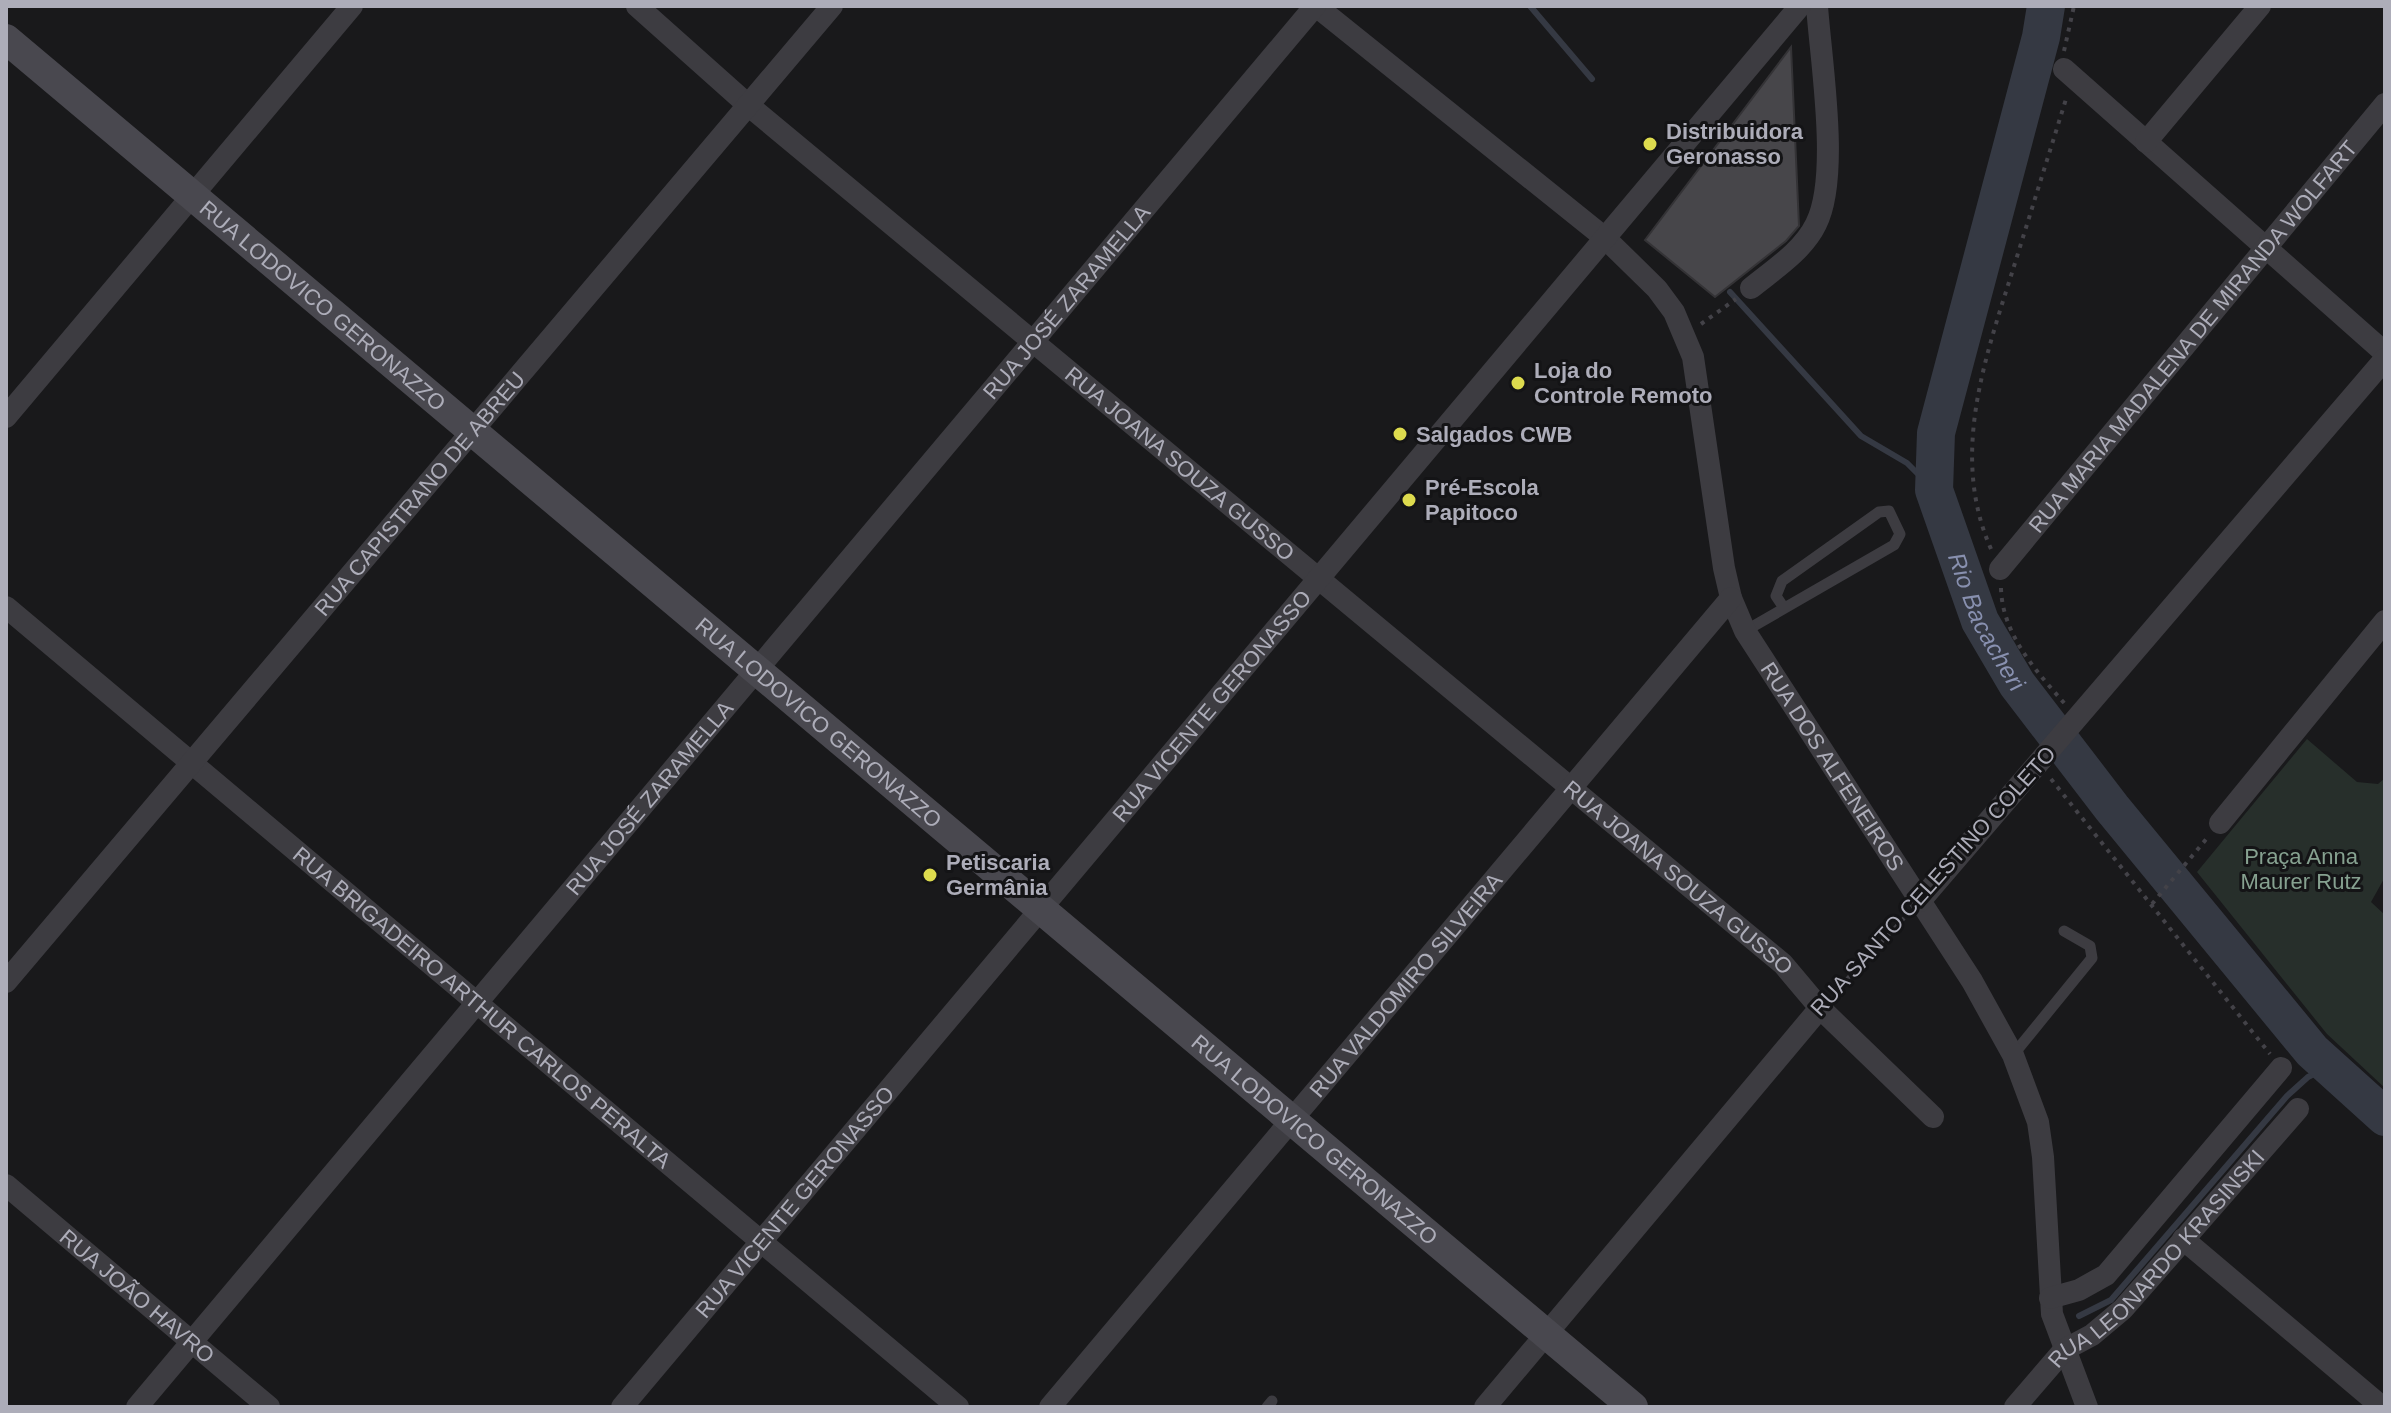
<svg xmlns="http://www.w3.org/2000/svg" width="2391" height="1413" font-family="Helvetica,sans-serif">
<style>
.green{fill:#272f2b}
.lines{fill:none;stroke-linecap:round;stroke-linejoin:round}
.stream{stroke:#353943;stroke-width:6}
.river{stroke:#353943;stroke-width:38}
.building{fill:#47464a;stroke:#343336;stroke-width:2}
.path{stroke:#434248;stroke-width:4;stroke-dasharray:4 6;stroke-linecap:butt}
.lane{stroke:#3d3c41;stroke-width:11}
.street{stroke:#3d3c41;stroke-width:22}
.secondary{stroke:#49484f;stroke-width:30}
.poi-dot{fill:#dddb4e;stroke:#141416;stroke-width:3}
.labels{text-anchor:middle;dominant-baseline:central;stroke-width:6;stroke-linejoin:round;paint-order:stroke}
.poi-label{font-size:22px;font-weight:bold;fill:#adadb9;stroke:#141416;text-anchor:start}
.street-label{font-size:22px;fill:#adadb9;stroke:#141416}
.park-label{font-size:22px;fill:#86a190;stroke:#141416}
.water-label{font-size:24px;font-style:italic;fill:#8890af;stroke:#141416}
</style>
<rect width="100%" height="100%" fill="#19191b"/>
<path class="green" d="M 2307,739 L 2357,782 L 2378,784 L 2385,778 L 2385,877 L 2371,902 L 2385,915 L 2385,1088 L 2327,1034 L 2197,872 Z"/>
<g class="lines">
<g class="stream">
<path d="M 1530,6 L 1592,79"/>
<path d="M 1730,292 L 1861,436 L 1907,463 L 1934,490"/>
<path d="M 2079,1316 L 2111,1300 L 2287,1096 L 2308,1077 L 2328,1067"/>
</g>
<path class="river" id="s1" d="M 2046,6 L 2041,37 L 1936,433 L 1934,490 L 1980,621 L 2017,684 L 2112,808 L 2312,1051 L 2385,1117"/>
</g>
<path class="building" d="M 1791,47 L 1799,226 L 1786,241 L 1715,297 L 1645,240 Z"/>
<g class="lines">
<g class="path">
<path d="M 2064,51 L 2074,6"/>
<path d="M 1701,324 L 1736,299"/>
<path d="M 1991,549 C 1949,454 1986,356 2015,263 C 2032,208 2049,154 2066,99"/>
<path d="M 2001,588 C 2002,634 2036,671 2065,704"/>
<path d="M 2051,779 L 2270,1054"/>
<path d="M 2152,904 L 2208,837"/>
<path d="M 1833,994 L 1906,916"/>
</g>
<g class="lane">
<path d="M 1745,631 L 1894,545 L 1900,534 L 1889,511 L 1879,512 L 1782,581 L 1776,596 L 1784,608"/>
<path d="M 2013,1055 L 2092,958 L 2090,946 L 2064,931"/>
<path d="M 1267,1407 L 1272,1401"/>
</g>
<g class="street">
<path id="s2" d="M 637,6 L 748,105 L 1783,964 L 1820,1008 L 1933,1117"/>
<path id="s3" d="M 1316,6 L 1605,238 L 1657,289 L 1674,312 L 1693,357 L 1724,568 L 1731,598 L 1745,631 L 1972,981 L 2013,1055 L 2038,1122 L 2043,1157 L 2052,1314 L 2087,1407"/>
<path d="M 2064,69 L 2385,353"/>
<path d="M 2146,142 L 2260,6"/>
<path d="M 1751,288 C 1773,270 1803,251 1816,224 C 1840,177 1821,62 1817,6"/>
<path d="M 6,417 L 352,6"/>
<path id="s4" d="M 2000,569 L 2385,104"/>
<path id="s5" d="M 6,607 L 958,1407"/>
<path d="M 2220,823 L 2385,621"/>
<path d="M 1920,901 L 2385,359"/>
<path id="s6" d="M 6,982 L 832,6"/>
<path id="s7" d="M 6,1185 L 269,1407"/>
<path d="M 2183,1239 L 2382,1407"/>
<path d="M 2050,1298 L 2079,1290 L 2106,1275 L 2281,1068"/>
<path id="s8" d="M 137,1407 L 1315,6"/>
<path id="s9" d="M 622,1407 L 1800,6"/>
<path id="s10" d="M 1050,1407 L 1731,598"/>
<path d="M 1485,1407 L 1820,1008"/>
<path id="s11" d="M 2015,1407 L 2064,1350 L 2092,1335 L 2123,1309 L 2298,1109"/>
</g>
<path class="secondary" id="s12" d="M 6,39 L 1633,1407"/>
</g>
<g class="poi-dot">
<circle cx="1650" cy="144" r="8"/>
<circle cx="1518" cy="383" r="8"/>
<circle cx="1400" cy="434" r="8"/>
<circle cx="1409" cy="500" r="8"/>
<circle cx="930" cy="875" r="8"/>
</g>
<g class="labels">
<g class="poi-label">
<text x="1666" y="131">Distribuidora<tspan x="1666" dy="25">Geronasso</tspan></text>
<text x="1534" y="370">Loja do<tspan x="1534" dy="25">Controle Remoto</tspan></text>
<text x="1416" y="434">Salgados CWB</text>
<text x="1425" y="487">Pré-Escola<tspan x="1425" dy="25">Papitoco</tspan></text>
<text x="946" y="862">Petiscaria<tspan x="946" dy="25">Germânia</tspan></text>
</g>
<g class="street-label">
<text stroke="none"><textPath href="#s8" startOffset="1444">RUA JOSÉ ZARAMELLA</textPath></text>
<text stroke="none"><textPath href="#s12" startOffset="414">RUA LODOVICO GERONAZZO</textPath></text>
<text stroke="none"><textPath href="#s4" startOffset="302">RUA MARIA MADALENA DE MIRANDA WOLFART</textPath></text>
<text stroke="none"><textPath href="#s2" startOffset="710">RUA JOANA SOUZA GUSSO</textPath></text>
<text stroke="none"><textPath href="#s6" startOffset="640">RUA CAPISTRANO DE ABREU</textPath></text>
<text stroke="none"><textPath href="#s9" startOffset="916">RUA VICENTE GERONASSO</textPath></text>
<text stroke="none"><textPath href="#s12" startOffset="1062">RUA LODOVICO GERONAZZO</textPath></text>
<text stroke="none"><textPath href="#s3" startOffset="962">RUA DOS ALFENEIROS</textPath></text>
<text stroke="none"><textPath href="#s8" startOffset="796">RUA JOSÉ ZARAMELLA</textPath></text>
<text stroke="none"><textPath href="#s2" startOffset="1358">RUA JOANA SOUZA GUSSO</textPath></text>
<text transform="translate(1933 881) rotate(-48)">RUA SANTO CELESTINO COLETO</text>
<text stroke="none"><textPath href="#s10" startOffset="552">RUA VALDOMIRO SILVEIRA</textPath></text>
<text stroke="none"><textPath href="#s5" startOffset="622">RUA BRIGADEIRO ARTHUR CARLOS PERALTA</textPath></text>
<text stroke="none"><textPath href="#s12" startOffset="1710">RUA LODOVICO GERONAZZO</textPath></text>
<text stroke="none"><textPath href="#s9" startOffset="268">RUA VICENTE GERONASSO</textPath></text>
<text stroke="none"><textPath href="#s11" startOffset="206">RUA LEONARDO KRASINSKI</textPath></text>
<text stroke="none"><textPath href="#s7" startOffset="172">RUA JOÃO HAVRO</textPath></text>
</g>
<g class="park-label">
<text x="2301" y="856">Praça Anna<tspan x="2301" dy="25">Maurer Rutz</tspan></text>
</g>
<g class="water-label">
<text stroke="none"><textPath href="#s1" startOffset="640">Rio Bacacheri</textPath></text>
</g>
</g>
<rect width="2391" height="1413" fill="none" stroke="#adadb9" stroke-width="16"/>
</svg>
